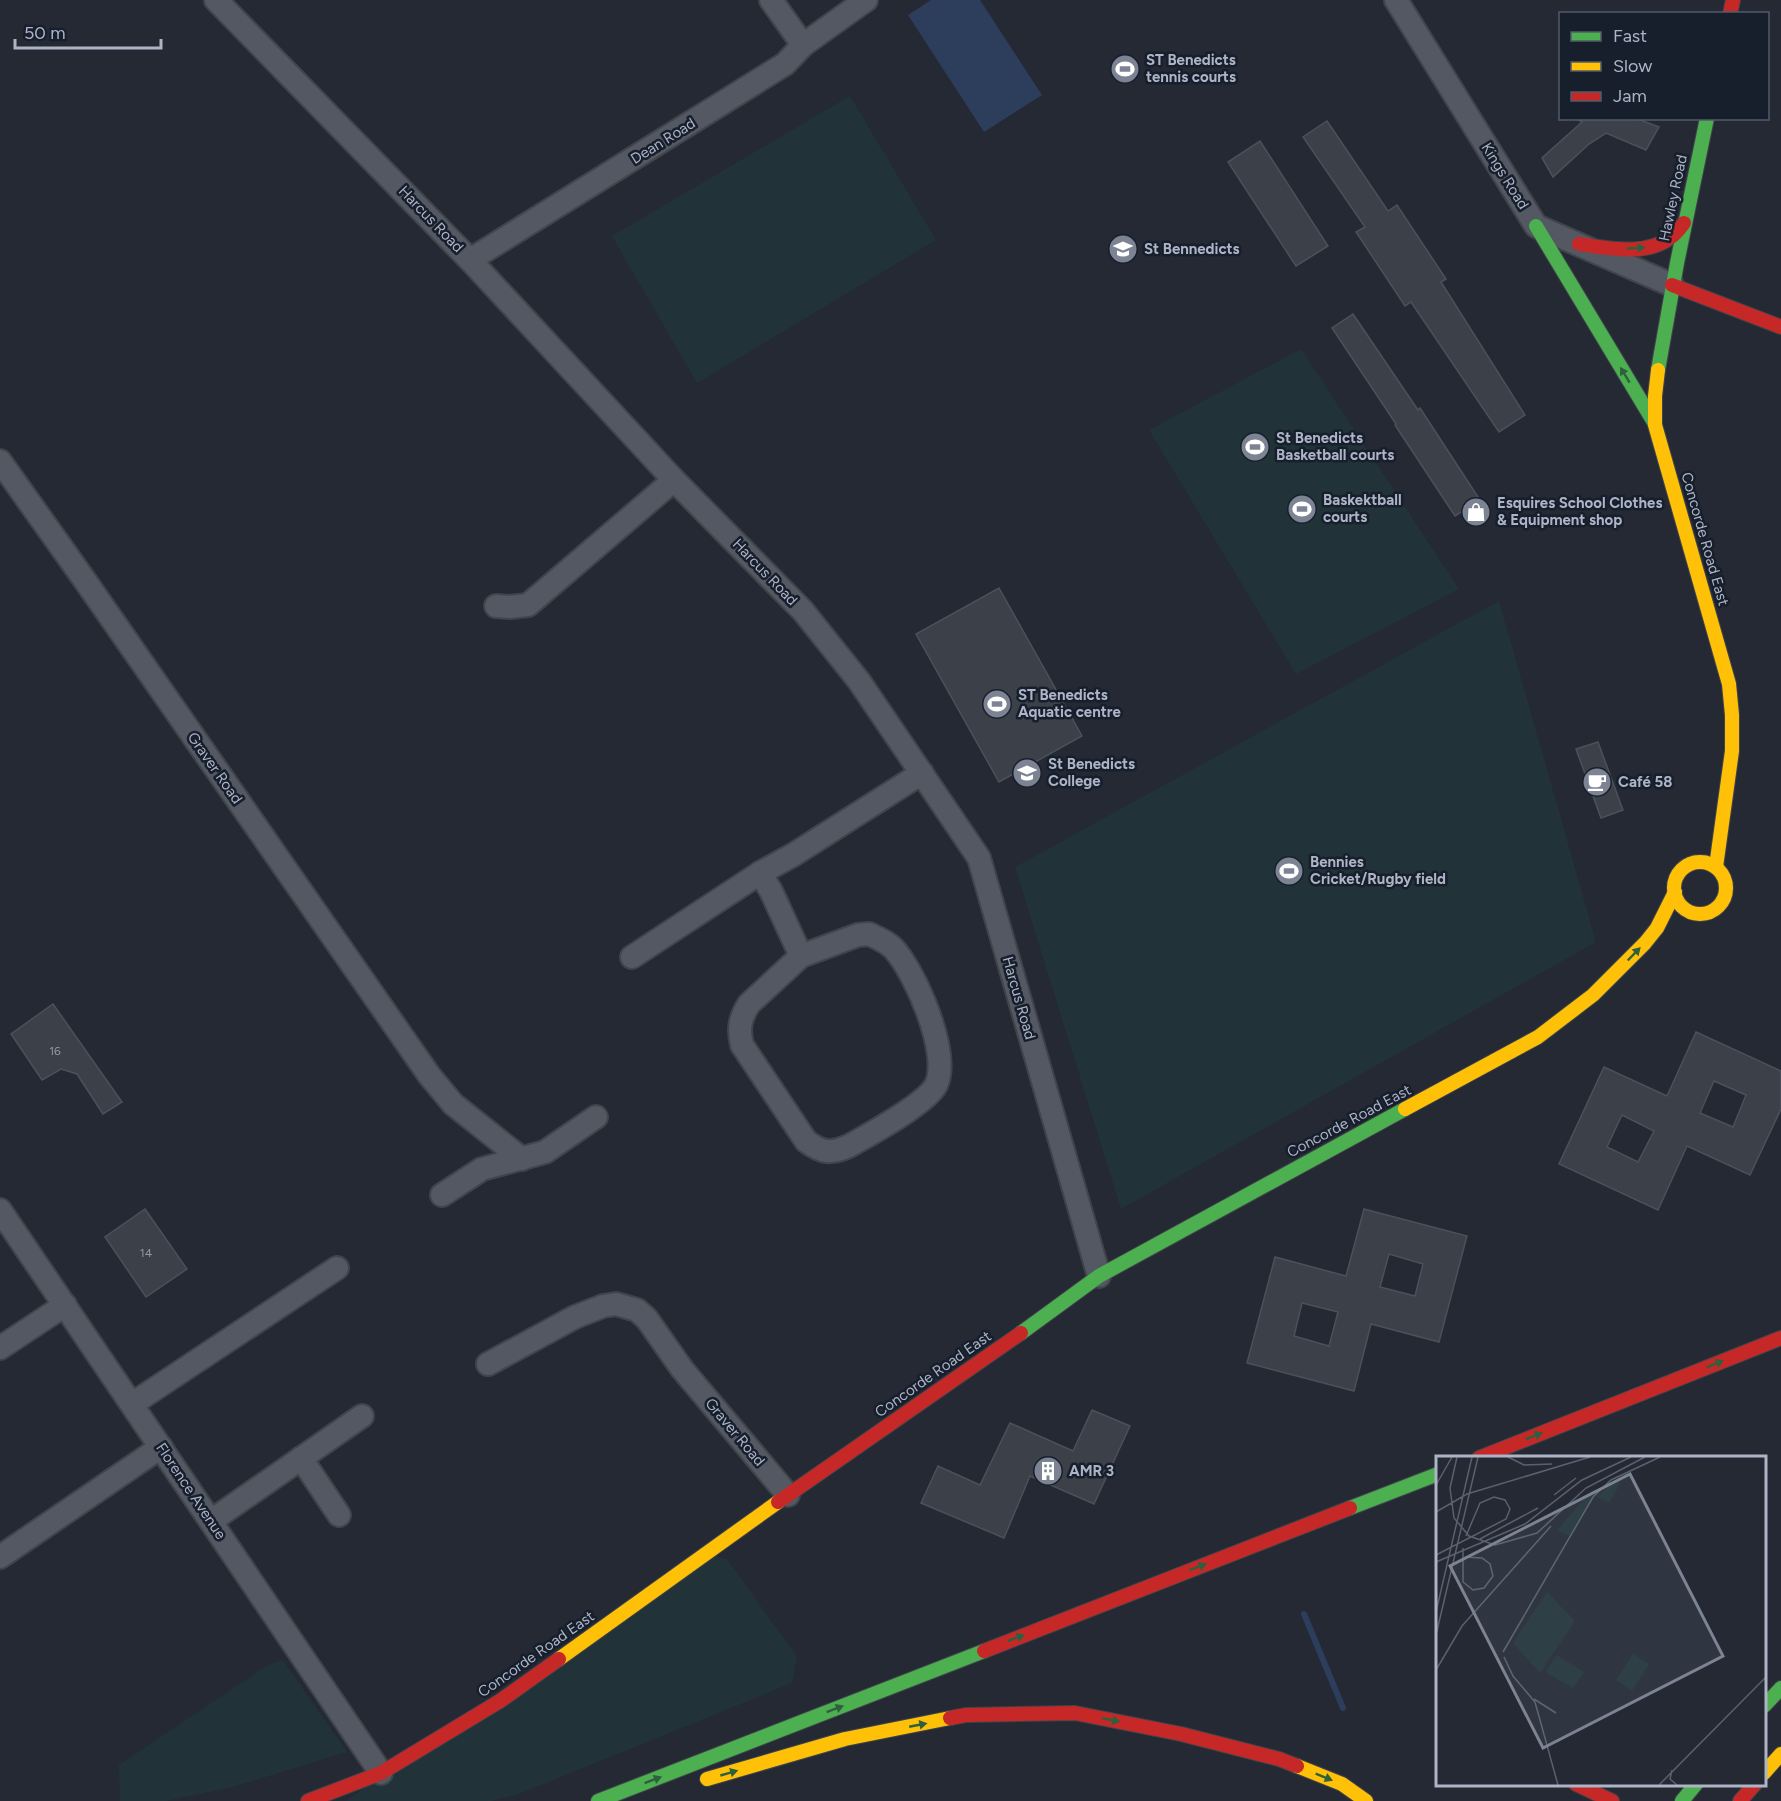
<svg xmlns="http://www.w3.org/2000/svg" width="1781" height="1801" font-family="Figtree,sans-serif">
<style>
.green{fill:#213339}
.water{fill:#2d3d5c}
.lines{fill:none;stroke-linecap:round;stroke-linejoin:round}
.stream{stroke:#2d3d5c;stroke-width:6}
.building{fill:#3b4049;stroke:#4b515c;stroke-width:1.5;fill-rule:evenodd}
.street-casing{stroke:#40444b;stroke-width:26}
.fast-casing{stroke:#40444b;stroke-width:16}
.slow-casing{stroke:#40444b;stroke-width:16}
.jam-casing{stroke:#40444b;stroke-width:16}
.street{stroke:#545862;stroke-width:22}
.fast{stroke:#4caf50;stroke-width:14}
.slow{stroke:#ffc107;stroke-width:14}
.jam{stroke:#c62828;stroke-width:14}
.oneway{fill:#2f603d}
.labels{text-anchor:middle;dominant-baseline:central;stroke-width:5;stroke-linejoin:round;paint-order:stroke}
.number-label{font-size:12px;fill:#9097a7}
.poi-label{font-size:15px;font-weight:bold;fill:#acb4c6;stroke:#171f2d;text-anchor:start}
.street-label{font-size:15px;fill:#acb4c6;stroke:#171f2d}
.inset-road{fill:none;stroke:#5a616e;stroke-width:1.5}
.view{fill:#7c8393;fill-opacity:0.15;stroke:#7c8393;stroke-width:3}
.inset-edge{fill:none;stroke:#acb4c6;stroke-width:3}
</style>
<rect width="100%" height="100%" fill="#242933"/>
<g class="green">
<path d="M 850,96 L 936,240 L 697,383 L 612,236 Z"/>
<path d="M 1301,349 L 1459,589 L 1296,674 L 1149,430 Z"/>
<path d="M 1499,601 L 1596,942 L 1121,1209 L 1015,867 Z"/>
<path d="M 702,1552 L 727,1559 L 797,1657 L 792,1683 L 519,1794 L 491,1801 L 346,1801 Z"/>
<path d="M 283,1660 L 347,1752 L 233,1787 L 166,1801 L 120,1801 L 119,1765 L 268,1665 Z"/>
</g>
<path class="water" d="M 931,0 L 980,0 L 1042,95 L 984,132 L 908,15 Z"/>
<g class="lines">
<path class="stream" d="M 1304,1614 L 1343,1708"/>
</g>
<g class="building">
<path d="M 1575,118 L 1635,118 L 1659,127 L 1646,150 L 1606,133 L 1589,144 L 1553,177 L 1542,158 L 1582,122 Z"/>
<path d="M 1327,121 L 1388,211 L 1397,205 L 1446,279 L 1441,282 L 1525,415 L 1499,432 L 1411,302 L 1405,306 L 1356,232 L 1365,227 L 1303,137 Z"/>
<path d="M 1260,141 L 1328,246 L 1296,266 L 1228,162 Z"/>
<path d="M 1353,314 L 1418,410 L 1420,408 L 1480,500 L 1455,516 L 1395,425 L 1396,424 L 1332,328 Z"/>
<path d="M 999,588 L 1082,736 L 999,782 L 916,634 Z"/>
<path d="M 1598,742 L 1623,810 L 1601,818 L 1576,749 Z"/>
<path d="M 53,1004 L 122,1102 L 103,1114 L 77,1074 L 61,1069 L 42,1080 L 11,1034 Z"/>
<path d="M 1696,1032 L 1781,1071 L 1781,1109 L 1750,1175 L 1687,1146 L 1658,1210 L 1559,1164 L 1604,1067 L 1667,1096 ZM 1714,1081 L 1746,1095 L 1733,1127 L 1700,1113 ZM 1622,1115 L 1654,1131 L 1638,1162 L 1607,1147 Z"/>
<path d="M 145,1209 L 187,1269 L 146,1297 L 105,1237 Z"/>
<path d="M 1364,1209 L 1467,1236 L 1439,1342 L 1371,1324 L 1354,1391 L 1247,1363 L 1275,1257 L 1346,1276 ZM 1389,1254 L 1423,1264 L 1415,1296 L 1380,1287 ZM 1302,1303 L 1338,1312 L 1329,1346 L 1294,1336 Z"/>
<path d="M 1092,1410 L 1130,1426 L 1094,1504 L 1030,1476 L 1004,1538 L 921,1503 L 938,1466 L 980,1485 L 1010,1423 L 1073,1451 Z"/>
</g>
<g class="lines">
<g class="street-casing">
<g id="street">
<path d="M 216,0 L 470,260 L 674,480 L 803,611 L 859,681 L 979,858 L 1099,1276"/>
<path d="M 1396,0 L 1536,226 L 1672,285"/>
<path d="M 803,45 L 866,0"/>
<path d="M 470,260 L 785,64 L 803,45 L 771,0"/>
<path d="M 0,461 L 86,582 L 429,1075 L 453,1104 L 522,1159"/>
<path d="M 496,606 L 510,607 L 528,605 L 674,480"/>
<path d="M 869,934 C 878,938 886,941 893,948 C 915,971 951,1054 936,1085 C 926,1104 870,1134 849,1146 C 831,1154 822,1153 806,1141 L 742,1045 C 738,1029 740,1018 749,1004 L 801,956 L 858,935 Z"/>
<path d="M 801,956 L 771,891 L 760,873 L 793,855 L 922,773"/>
<path d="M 632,957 L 760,873"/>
<path d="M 442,1195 L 482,1169 L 545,1152 L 596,1117"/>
<path d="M 0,1210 L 381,1773"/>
<path d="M 0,1348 L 65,1305"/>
<path d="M 488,1364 L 575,1317 L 603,1306 L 616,1304 L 637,1310 L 647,1319 L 682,1369 L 788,1495"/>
<path d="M 132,1404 L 337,1268"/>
<path d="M 301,1458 L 339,1515"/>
<path d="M 211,1521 L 362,1416"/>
<path d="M 0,1557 L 161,1447"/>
</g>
</g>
<g class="fast-casing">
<g id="fast">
<path d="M 1536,226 L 1655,424"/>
<path d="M 1658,370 L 1677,263 L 1707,118"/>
<path d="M 1021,1333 L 1099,1276 L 1405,1109"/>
<path d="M 1350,1508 L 1438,1474"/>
<path d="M 1764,1706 L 1781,1688"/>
<path d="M 598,1801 L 984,1651"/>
<path d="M 1682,1801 L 1696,1784"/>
</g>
</g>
<g class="slow-casing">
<g id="slow">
<path d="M 1658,370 L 1655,396 L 1655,425 L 1729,684 L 1732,715 L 1732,751 L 1716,867"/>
<circle cx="1700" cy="888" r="26"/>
<path d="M 1405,1109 L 1538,1037 L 1593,995 L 1645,943 L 1657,928 L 1675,892"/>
<path d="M 559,1659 L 778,1502"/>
<path d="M 1297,1766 L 1342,1784 L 1366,1801"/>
<path d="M 1764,1773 L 1781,1754"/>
<path d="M 707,1779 L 845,1739 L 950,1718"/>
</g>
</g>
<g class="jam-casing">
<g id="jam">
<path d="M 1730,14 L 1733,0"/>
<path d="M 1579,244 C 1608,248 1646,257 1671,237 C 1676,234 1680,228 1684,223"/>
<path d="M 1672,285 L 1781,327"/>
<path d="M 1479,1458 L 1781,1338"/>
<path d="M 778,1502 L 1021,1333"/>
<path d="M 984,1651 L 1350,1508"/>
<path d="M 950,1718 L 966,1715 L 1075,1713 L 1181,1734 L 1279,1759 L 1297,1766"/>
<path d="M 1576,1784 L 1612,1801"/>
<path d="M 308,1801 L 381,1773 L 500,1701 L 559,1659"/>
<path d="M 1740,1801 L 1755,1784"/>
</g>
</g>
<use href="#street" class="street"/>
<use href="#fast" class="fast"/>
<use href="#slow" class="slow"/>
<use href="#jam" class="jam"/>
</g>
<defs><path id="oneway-solid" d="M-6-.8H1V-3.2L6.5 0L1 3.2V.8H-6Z" transform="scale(1.5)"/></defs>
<g class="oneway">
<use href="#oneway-solid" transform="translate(1636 248) rotate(-3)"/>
<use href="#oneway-solid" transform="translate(1625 375) rotate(-121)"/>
<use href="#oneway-solid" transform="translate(1634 954) rotate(-46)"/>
<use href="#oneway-solid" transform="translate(1715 1364) rotate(-22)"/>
<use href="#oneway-solid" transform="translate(1534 1436) rotate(-22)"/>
<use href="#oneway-solid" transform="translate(1198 1567) rotate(-21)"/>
<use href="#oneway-solid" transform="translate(1016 1638) rotate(-21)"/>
<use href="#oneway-solid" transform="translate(835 1709) rotate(-21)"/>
<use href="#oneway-solid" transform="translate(1111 1720) rotate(11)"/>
<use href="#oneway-solid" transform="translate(918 1725) rotate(-11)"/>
<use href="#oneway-solid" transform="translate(729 1773) rotate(-16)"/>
<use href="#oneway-solid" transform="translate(1324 1777) rotate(22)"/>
<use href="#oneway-solid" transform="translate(653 1780) rotate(-21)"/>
</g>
<defs>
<g id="stadium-disc" transform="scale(1.5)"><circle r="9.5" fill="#7c8393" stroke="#171f2d"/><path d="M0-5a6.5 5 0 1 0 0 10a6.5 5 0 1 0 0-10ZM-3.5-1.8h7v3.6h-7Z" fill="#fff"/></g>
<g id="school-disc" transform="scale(1.5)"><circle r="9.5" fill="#7c8393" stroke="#171f2d"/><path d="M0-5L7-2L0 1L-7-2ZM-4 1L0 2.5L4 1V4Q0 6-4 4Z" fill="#fff"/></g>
<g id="shop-disc" transform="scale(1.5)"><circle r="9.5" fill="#7c8393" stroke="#171f2d"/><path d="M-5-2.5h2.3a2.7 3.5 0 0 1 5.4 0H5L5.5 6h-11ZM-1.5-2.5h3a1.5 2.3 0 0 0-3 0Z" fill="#fff"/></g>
<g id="cafe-disc" transform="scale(1.5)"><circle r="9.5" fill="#7c8393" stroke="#171f2d"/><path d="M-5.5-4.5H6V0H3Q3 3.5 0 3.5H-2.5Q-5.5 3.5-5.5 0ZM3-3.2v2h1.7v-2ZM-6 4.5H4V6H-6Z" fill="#fff"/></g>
<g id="building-disc" transform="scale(1.5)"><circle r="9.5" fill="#7c8393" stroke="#171f2d"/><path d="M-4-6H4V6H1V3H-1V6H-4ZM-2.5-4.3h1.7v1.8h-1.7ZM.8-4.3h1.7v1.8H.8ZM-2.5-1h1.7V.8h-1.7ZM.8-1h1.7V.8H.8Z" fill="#fff"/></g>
</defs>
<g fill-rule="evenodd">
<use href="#stadium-disc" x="1125" y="69"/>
<use href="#school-disc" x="1123" y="249"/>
<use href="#stadium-disc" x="1255" y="447"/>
<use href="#stadium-disc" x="1302" y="509"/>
<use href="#shop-disc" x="1476" y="512"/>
<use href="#stadium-disc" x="997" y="704"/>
<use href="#school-disc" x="1027" y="773"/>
<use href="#cafe-disc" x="1597" y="782"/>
<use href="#stadium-disc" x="1289" y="871"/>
<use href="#building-disc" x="1048" y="1471"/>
</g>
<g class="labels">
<g class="number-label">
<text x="55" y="1051">16</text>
<text x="146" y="1253">14</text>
</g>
<g class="poi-label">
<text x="1146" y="60">ST Benedicts<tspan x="1146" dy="17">tennis courts</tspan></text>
<text x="1144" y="249">St Bennedicts</text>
<text x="1276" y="438">St Benedicts<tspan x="1276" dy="17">Basketball courts</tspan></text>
<text x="1323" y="500">Baskektball<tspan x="1323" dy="17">courts</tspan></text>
<text x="1497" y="503">Esquires School Clothes<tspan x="1497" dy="17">&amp; Equipment shop</tspan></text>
<text x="1018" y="695">ST Benedicts<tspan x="1018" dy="17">Aquatic centre</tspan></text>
<text x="1048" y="764">St Benedicts<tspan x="1048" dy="17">College</tspan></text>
<text x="1618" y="782">Café 58</text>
<text x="1310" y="862">Bennies<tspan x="1310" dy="17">Cricket/Rugby field</tspan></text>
<text x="1069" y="1471">AMR 3</text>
</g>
<g class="street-label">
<text transform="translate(663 141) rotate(-32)">Dean Road</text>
<text transform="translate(1505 176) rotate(58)">Kings Road</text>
<text transform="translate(1673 198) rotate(-78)">Hawley Road</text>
<text transform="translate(431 219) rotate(46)">Harcus Road</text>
<text transform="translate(1705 539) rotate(74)">Concorde Road East</text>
<text transform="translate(765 572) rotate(46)">Harcus Road</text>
<text transform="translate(215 768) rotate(55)">Graver Road</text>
<text transform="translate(1019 998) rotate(74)">Harcus Road</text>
<text transform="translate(1349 1121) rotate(-28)">Concorde Road East</text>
<text transform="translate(933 1374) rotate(-35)">Concorde Road East</text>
<text transform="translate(735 1432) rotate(50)">Graver Road</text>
<text transform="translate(191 1491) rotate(56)">Florence Avenue</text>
<text transform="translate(536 1654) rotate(-35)">Concorde Road East</text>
</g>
</g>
<g transform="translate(1436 1456)">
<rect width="330" height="330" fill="#242933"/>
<path d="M 181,23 L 184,28 L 173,47 L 161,41 ZM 157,33 L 160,34 L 133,80 L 121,74 ZM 111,136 L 139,165 L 104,217 L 77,187 ZM 197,198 L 213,208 L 196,235 L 180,224 ZM 121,199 L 148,216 L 137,232 L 109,216 Z" fill="#213339"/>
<path class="inset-road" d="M 21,1 L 14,32 L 18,62 L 33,80 L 59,89 L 101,77 L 150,32 L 209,1M 72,1 L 88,9 L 116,8M 0,29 L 16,1M 118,39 L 140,22M 0,56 L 31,38 L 154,1M 44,83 L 102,52M 27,92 L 27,126 L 37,134 L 48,132 L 57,120 L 54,108 L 46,102 L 29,101M 0,99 L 70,63 L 74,53 L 69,44 L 58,41 L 44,47 L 30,80M 0,106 L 89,68 L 146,24 L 195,1M 0,156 L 36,1M 0,179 L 42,1M 67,196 L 157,41 L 175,24 L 224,1M 68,201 L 77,220 L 99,246 L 122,329M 0,214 L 26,170 L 115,70M 98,243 L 120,257M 236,314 L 234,323 L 241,329M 223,329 L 330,221"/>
<path class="view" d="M 194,18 L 287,200 L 107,292 L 14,110 Z"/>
<rect width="330" height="330" class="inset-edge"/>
</g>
<rect x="1559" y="12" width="210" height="108" fill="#171f2d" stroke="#535b6a" stroke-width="1.5"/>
<rect x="1571" y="32" width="30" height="9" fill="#4caf50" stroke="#535b6a" stroke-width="1.5"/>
<text x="1613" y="42" font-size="18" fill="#acb4c6">Fast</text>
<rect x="1571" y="62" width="30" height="9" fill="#ffc107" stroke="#535b6a" stroke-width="1.5"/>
<text x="1613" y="72" font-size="18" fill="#acb4c6">Slow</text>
<rect x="1571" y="92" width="30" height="9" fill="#c62828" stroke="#535b6a" stroke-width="1.5"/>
<text x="1613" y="102" font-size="18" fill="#acb4c6">Jam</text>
<path d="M15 39v9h146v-9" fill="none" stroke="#acb4c6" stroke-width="3"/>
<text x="24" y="39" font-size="18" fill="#acb4c6" stroke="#171f2d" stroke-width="4.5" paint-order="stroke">50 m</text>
</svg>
